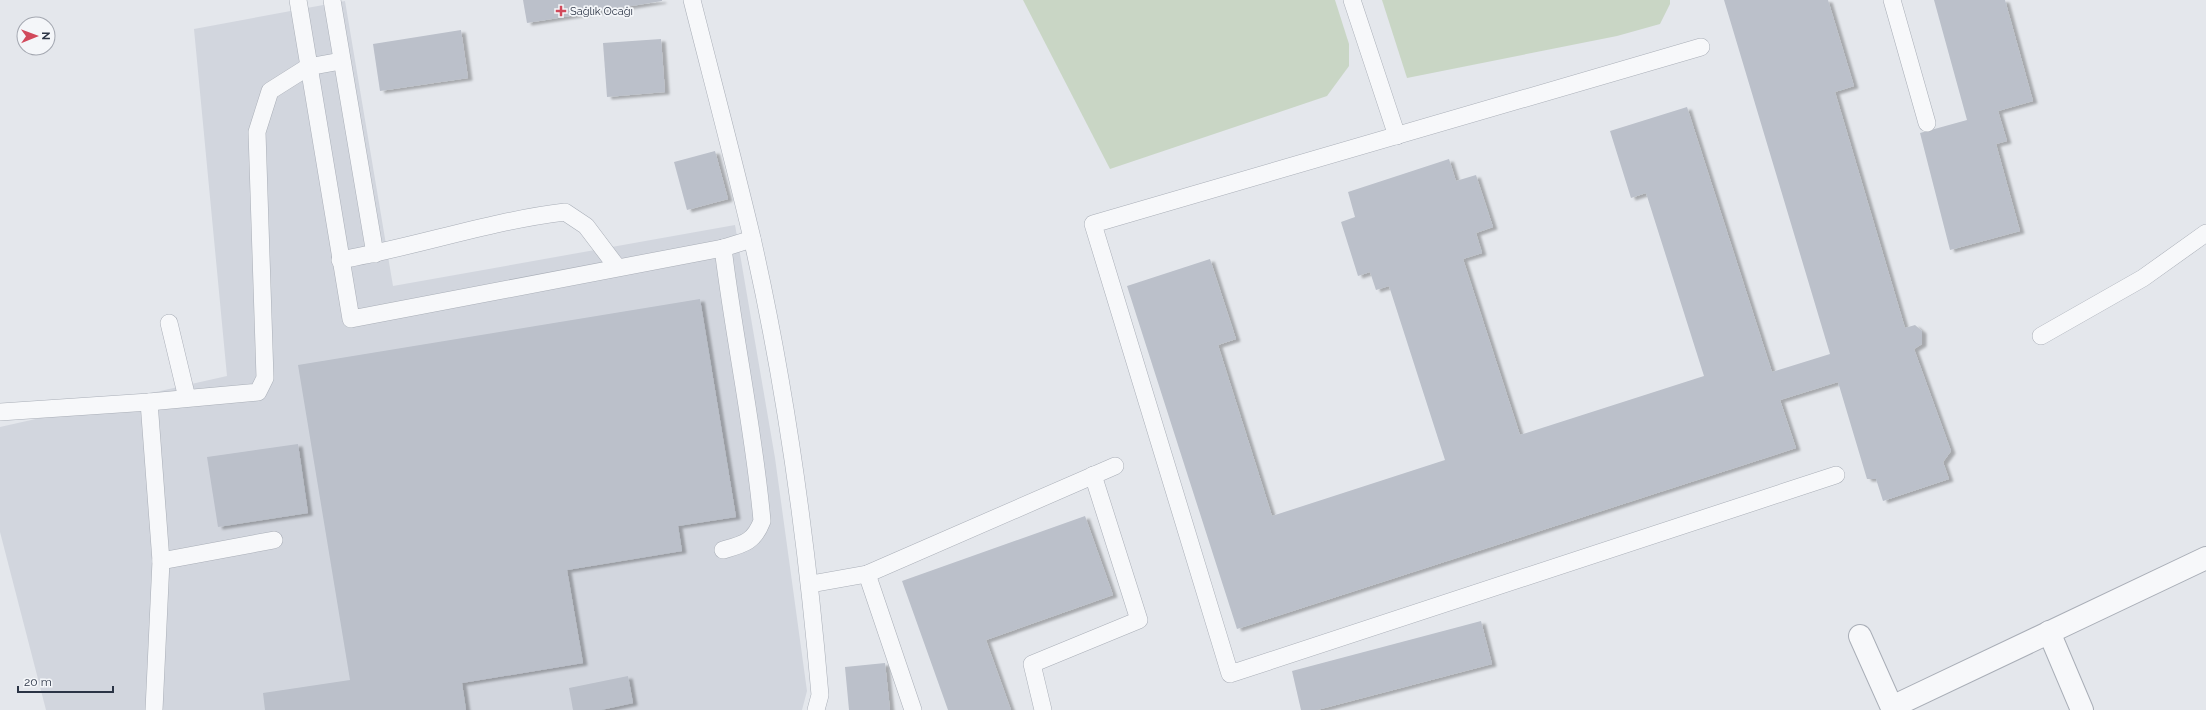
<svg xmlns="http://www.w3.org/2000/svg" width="2206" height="710" font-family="Raleway,sans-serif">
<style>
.built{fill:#d2d6de}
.green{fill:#c9d6c5}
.building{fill:#bbc0ca;filter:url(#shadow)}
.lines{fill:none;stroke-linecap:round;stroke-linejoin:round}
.service-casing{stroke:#a9aeb7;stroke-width:18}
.minor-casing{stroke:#a9aeb7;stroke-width:24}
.tertiary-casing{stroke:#a9aeb7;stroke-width:24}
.service{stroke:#f7f8fa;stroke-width:17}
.minor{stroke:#f7f8fa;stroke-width:22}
.tertiary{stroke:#f7f8fa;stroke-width:22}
.poi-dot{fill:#d1495b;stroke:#f4f6f9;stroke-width:1.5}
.labels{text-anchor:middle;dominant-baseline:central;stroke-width:3.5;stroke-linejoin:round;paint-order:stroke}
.poi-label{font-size:11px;fill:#2b3445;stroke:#f4f6f9;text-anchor:start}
</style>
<defs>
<filter id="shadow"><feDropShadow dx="4.5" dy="2.5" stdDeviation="1" flood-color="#0004"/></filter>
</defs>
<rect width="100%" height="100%" fill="#e4e7ec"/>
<path class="built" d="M 345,1 L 393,286 L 735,225 L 775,458 L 807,691 L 802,710 L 46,710 L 0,532 L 0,427 L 227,376 L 194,29 Z"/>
<g class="green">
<path d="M 1023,0 L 1335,0 L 1349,44 L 1349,66 L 1327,96 L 1110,169 Z"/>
<path d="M 1382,0 L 1670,0 L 1670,4 L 1660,24 L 1617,36 L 1407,78 Z"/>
</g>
<g class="building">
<path d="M 523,0 L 662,0 L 662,1 L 527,23 Z"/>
<path d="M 1724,0 L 1828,0 L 1854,86 L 1835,92 L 1905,328 L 1915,325 L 1922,331 L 1922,344 L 1914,349 L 1951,451 L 1943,462 L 1949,479 L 1883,501 L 1876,479 L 1867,479 L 1838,382 L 1780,400 L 1796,448 L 1237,629 L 1127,286 L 1210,259 L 1236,339 L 1218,345 L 1272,516 L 1445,460 L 1389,286 L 1376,290 L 1370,272 L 1358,276 L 1341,222 L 1355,217 L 1348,192 L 1449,159 L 1456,181 L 1476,175 L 1493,227 L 1476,233 L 1482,253 L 1463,259 L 1520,435 L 1704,376 L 1646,193 L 1631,198 L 1610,131 L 1687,107 L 1772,372 L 1830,354 Z"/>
<path d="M 1934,0 L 2005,0 L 2033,101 L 1998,111 L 2007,141 L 1996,144 L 2020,231 L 1950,250 L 1920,133 L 1967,120 Z"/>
<path d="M 461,30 L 468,78 L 380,91 L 373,44 Z"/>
<path d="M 661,39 L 665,92 L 607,97 L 603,43 Z"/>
<path d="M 715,151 L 728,199 L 687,210 L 674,162 Z"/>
<path d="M 700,299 L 736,517 L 678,526 L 682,551 L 567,570 L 583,663 L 462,683 L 466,710 L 265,710 L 263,693 L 350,680 L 298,365 Z"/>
<path d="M 298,444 L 308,513 L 218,527 L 207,457 Z"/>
<path d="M 1085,516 L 1113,595 L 986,640 L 1011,710 L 948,710 L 902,581 Z"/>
<path d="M 1481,621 L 1492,664 L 1317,710 L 1301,710 L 1292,671 Z"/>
<path d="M 885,663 L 890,710 L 849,710 L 845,667 Z"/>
<path d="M 628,676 L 633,703 L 601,710 L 573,710 L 569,688 Z"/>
</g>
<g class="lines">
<g class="service-casing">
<g id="service">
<path d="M 298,0 L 351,319 L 723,248 L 752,239"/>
<path d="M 332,0 L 375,254"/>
<path d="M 692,0 C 712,79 733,158 752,238 C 786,388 807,542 820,695 L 816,710"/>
<path d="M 1352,0 L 1397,136"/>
<path d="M 1892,0 L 1927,123"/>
<path d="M 1701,47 L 1093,224 L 1230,674 L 1836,475"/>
<path d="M 723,248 C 734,339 754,429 762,521 C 754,542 744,544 723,550"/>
<path d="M 340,260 C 416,247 489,221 565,212 L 586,226 L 617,267"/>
<path d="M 169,323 L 187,398"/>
<path d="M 2041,336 L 2143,278 L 2206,233"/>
<path d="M 149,402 L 161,561 L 154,710"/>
<path d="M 0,412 L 149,402 L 258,392 L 265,378 L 257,132 L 270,91 L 308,67 L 341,61"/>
<path d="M 161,561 L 274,540"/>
<path d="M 867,574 L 913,710"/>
<path d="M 811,584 L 867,574 L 1115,466"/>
<path d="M 1043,710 L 1032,664 L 1139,620 L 1093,475"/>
</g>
</g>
<g class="minor-casing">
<g id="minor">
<path d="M 2049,632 L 2082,710"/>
<path d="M 1860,636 L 1893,710"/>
</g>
</g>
<g class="tertiary-casing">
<path id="tertiary" d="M 1892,707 L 2206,558"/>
</g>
<use href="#service" class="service"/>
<use href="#minor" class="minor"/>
<use href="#tertiary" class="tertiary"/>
</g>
<path class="poi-dot" d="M559 5h4v4h4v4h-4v4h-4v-4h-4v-4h4z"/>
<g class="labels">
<g class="poi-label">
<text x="570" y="11">Sağlık Ocağı</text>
</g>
</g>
<g transform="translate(36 36) rotate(89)"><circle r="19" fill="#f4f6f9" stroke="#a4a8b1"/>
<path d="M0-3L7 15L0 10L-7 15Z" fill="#d1495b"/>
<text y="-6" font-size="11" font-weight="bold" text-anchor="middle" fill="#2b3445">N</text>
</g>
<path d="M18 686v6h95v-6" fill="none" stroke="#2b3445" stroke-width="2"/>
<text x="24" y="686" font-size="12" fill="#2b3445" stroke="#f4f6f9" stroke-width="3" paint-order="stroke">20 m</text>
</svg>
